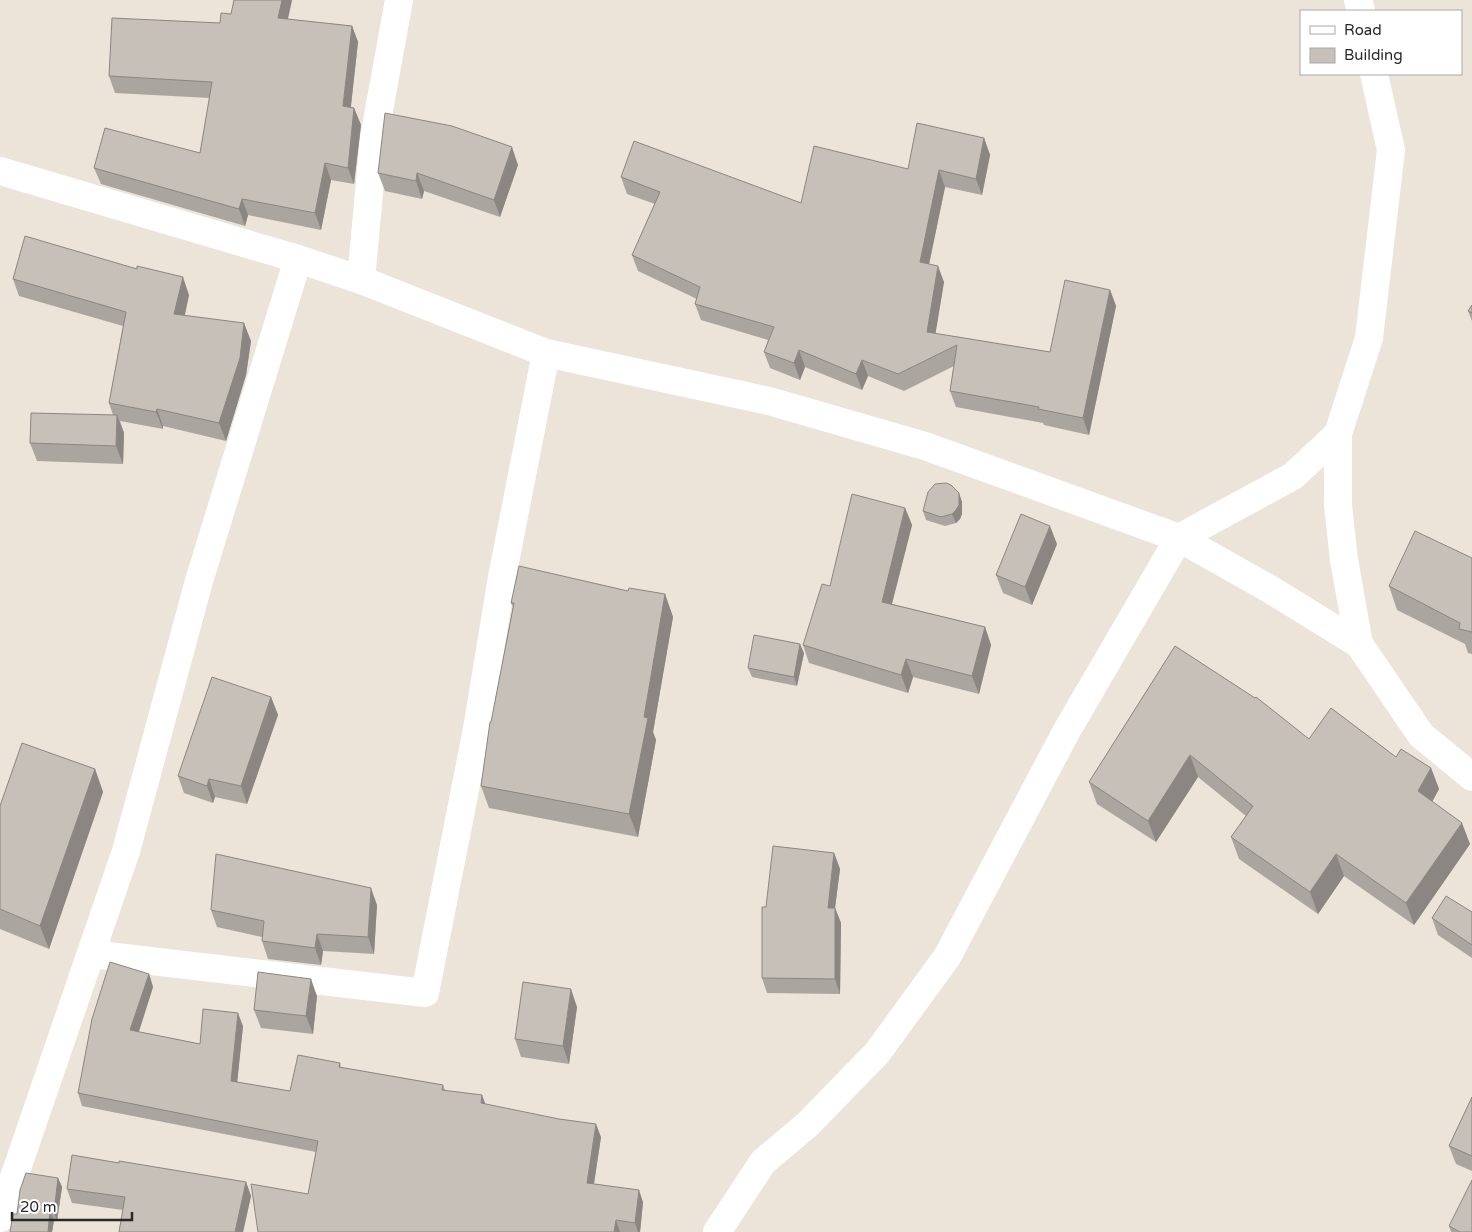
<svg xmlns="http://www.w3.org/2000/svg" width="1472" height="1232" font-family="'Varela Round',sans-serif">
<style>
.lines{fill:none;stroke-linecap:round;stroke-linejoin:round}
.street{stroke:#fff;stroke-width:28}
.wall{fill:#aba59f}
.shaded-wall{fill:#8b8682}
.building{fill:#c7c0b9;stroke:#8b8682}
</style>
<rect width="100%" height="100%" fill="#ece3d9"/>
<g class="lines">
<g class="street">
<path d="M 1358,0 L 1361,11"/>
<path d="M 0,171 L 298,259 L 361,280 L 546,353 L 769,401 L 925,446 L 1179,538 L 1268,588 L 1359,644 L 1421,735 L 1472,777"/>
<path d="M 361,280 L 374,138 L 399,0"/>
<path d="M 1359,644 L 1344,560 L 1338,505 L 1338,434 L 1369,338 L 1391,150 L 1374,74"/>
<path d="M 91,954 L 425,993 L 477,729 L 502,577 L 546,353"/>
<path d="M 0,1218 L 126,851 L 199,581 L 298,259"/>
<path d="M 717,1232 L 763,1162 L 808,1124 L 877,1053 L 947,957 L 1066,732 L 1179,538 L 1293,476 L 1338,434"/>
</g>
</g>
<g class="wall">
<path d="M 234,0 L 292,0 L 288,19 L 352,26 L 358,42 L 351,107 L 354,108 L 361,125 L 354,184 L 331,180 L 321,230 L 248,215 L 245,226 L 101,184 L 94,168 L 200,153 L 210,98 L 115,93 L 109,76 L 220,23 L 231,14 Z"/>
<path d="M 984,138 L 990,155 L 982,195 L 945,187 L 929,264 L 944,282 L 935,334 L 1050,352 L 1110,290 L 1116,306 L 1089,435 L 1044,425 L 1043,423 L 956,407 L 950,391 L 954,366 L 904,391 L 868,376 L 862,390 L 805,367 L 800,380 L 770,368 L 764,352 L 768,340 L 701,320 L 695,304 L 697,299 L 638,271 L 632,255 L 655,204 L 627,194 L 621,177 L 801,203 L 908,169 Z"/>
<path d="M 518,165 L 500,217 L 424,191 L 422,199 L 385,191 L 378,173 Z"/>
<path d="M 13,279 L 189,295 L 185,315 L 251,341 L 246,375 L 226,441 L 163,426 L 163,429 L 120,421 L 124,433 L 123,464 L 37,461 L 30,443 L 113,415 L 109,403 L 123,326 L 19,296 Z"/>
<path d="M 1472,305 L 1472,321 L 1468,311 Z"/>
<path d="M 959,493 L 962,502 L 962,514 L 960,519 L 956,523 L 945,526 L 926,520 L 923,511 Z"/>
<path d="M 905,508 L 912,525 L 892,604 L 985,627 L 991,645 L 979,694 L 913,677 L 908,693 L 809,663 L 803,645 L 830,586 Z"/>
<path d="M 1057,544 L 1032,605 L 1003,593 L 996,575 Z"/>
<path d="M 1472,558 L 1472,654 L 1468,653 L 1465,644 L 1397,610 L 1389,586 Z"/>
<path d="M 628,591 L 665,594 L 673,617 L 653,732 L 656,740 L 638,837 L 489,808 L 481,786 L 491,722 L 513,607 L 511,603 Z"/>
<path d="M 1175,646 L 1309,739 L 1396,757 L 1431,768 L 1439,789 L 1432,802 L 1470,844 L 1414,925 L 1344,876 L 1318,914 L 1239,859 L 1231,837 L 1246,816 L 1198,777 L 1156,842 L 1097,804 L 1089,782 Z"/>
<path d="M 804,653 L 797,686 L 752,677 L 748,668 Z"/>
<path d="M 271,697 L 278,715 L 247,804 L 215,797 L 213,803 L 184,793 L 178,776 Z"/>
<path d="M 95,769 L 103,792 L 49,949 L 0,929 L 0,806 Z"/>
<path d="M 834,853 L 840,869 L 835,908 L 841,923 L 840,994 L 767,993 L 762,978 L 766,907 Z"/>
<path d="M 377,905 L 374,954 L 323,951 L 321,965 L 268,959 L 262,941 L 262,937 L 217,927 L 211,910 Z"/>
<path d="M 1472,912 L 1472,958 L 1438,935 L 1432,918 Z"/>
<path d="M 149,974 L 153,987 L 139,1032 L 200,1044 L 243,1026 L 237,1082 L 290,1091 L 340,1063 L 341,1068 L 443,1085 L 445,1090 L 485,1104 L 601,1137 L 594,1184 L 643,1202 L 640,1232 L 258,1232 L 308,1194 L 316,1152 L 82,1106 L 78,1093 Z"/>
<path d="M 317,996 L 313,1034 L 261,1028 L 254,1010 Z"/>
<path d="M 577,1007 L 569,1064 L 521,1057 L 515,1039 Z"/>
<path d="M 1472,1097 L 1472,1171 L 1456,1164 L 1449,1146 Z"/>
<path d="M 58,1178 L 62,1187 L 57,1221 L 54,1220 L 52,1232 L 10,1232 L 17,1214 Z"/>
<path d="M 246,1182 L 251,1196 L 243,1232 L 119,1232 L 123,1210 L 72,1203 L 67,1189 Z"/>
<path d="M 1449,1226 L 1472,1232 L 1451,1232 Z"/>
</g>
<g class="shaded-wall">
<path d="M 282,0 L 292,0 L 284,35 L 278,18 Z"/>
<path d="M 352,26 L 358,42 L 349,122 L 343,106 Z"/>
<path d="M 354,108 L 361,125 L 354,184 L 348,168 Z"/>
<path d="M 984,138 L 990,155 L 982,195 L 976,179 Z"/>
<path d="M 512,147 L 518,165 L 500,217 L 494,200 Z"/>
<path d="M 325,163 L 331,180 L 321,230 L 315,213 Z"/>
<path d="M 939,170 L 945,187 L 926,279 L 920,262 Z"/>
<path d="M 417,173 L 424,191 L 422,199 L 416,181 Z"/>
<path d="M 242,199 L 248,215 L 245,226 L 239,209 Z"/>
<path d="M 938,266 L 944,282 L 933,349 L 927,332 Z"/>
<path d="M 183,277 L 189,295 L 181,331 L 174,314 Z"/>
<path d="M 1110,290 L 1116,306 L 1089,435 L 1083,418 Z"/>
<path d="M 244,323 L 251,341 L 246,375 L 226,441 L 219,423 Z"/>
<path d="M 799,350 L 805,367 L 800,380 L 794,363 Z"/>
<path d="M 862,360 L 868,376 L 862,390 L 856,374 Z"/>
<path d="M 157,409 L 163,426 L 163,429 L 156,412 Z"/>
<path d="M 117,415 L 124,433 L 123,464 L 116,446 Z"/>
<path d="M 959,493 L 962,502 L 962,514 L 960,519 L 956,523 L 952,514 Z"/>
<path d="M 905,508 L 912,525 L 888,619 L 882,602 Z"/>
<path d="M 1050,526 L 1057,544 L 1032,605 L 1025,587 Z"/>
<path d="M 665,594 L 673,617 L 653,732 L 656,740 L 638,837 L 629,814 L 644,717 Z"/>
<path d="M 985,627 L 991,645 L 979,694 L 972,676 Z"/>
<path d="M 800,644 L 804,653 L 797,686 L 794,677 Z"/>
<path d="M 906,659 L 913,677 L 908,693 L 901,675 Z"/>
<path d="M 271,697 L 278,715 L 247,804 L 241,786 Z"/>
<path d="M 1190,755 L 1198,777 L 1156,842 L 1148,821 Z"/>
<path d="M 1431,768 L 1439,789 L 1426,813 L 1418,791 Z"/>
<path d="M 95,769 L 103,792 L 49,949 L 40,926 Z"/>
<path d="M 209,779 L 215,797 L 213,803 L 207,786 Z"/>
<path d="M 1462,823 L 1470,844 L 1414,925 L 1406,903 Z"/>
<path d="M 834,853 L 840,869 L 835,908 L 841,923 L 840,994 L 835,979 L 828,908 Z"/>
<path d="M 1336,854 L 1344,876 L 1318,914 L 1310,892 Z"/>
<path d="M 371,888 L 377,905 L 374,954 L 368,937 Z"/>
<path d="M 317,934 L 323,951 L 321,965 L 315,948 Z"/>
<path d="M 149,974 L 153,987 L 135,1043 L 130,1030 Z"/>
<path d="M 311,979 L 317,996 L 313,1034 L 306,1016 Z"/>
<path d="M 571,989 L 577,1007 L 569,1064 L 563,1046 Z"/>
<path d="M 238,1013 L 243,1026 L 236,1094 L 231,1081 Z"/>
<path d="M 482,1095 L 487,1108 L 481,1103 Z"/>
<path d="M 596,1124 L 601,1137 L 592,1196 L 587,1183 Z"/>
<path d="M 58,1178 L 62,1187 L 57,1221 L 54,1212 Z"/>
<path d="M 246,1182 L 251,1196 L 243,1232 L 235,1232 Z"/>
<path d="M 639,1190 L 643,1202 L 640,1232 L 638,1232 L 635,1223 Z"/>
<path d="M 50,1211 L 54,1220 L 52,1232 L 48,1232 Z"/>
<path d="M 616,1220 L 620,1232 L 614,1232 Z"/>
</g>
<g class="building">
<path d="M 234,0 L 282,0 L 278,18 L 352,26 L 343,106 L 354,108 L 348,168 L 325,163 L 315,213 L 242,199 L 239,209 L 94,168 L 105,128 L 200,153 L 212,82 L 109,76 L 112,18 L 220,23 L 221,13 L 231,14 Z"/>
<path d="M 385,113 L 452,126 L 512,147 L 494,200 L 417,173 L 416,181 L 378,173 Z"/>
<path d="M 917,123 L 984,138 L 976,179 L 939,170 L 920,262 L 938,266 L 927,332 L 1050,352 L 1065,280 L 1110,290 L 1083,418 L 1038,409 L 1039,407 L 950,391 L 957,345 L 898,374 L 862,360 L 856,374 L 799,350 L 794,363 L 764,352 L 774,327 L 695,304 L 700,287 L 632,255 L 660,192 L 621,177 L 634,141 L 801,203 L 814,146 L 908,169 Z"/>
<path d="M 25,236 L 137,269 L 137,266 L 183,277 L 174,314 L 244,323 L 240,358 L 219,423 L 157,409 L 156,412 L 109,403 L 126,312 L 13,279 Z"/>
<path d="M 1472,305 L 1472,313 L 1468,311 Z"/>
<path d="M 31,413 L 117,415 L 116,446 L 30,443 Z"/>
<path d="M 946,483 L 951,485 L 959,493 L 959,505 L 956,510 L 952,514 L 941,517 L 923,511 L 928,492 L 935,484 Z"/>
<path d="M 852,494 L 905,508 L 882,602 L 985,627 L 972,676 L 906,659 L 901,675 L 803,645 L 822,584 L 830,586 Z"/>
<path d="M 1021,514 L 1050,526 L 1025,587 L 996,575 Z"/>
<path d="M 1415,531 L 1472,558 L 1472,632 L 1459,629 L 1460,623 L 1389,586 Z"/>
<path d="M 519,566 L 628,591 L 629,588 L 665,594 L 644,717 L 648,718 L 629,814 L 481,786 L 490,722 L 491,722 L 514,603 L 511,603 Z"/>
<path d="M 754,635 L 800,644 L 794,677 L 748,668 Z"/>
<path d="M 1175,646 L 1255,698 L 1256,697 L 1309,739 L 1331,708 L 1396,757 L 1401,749 L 1431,768 L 1418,791 L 1462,823 L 1406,903 L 1336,854 L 1310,892 L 1231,837 L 1253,806 L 1190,755 L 1148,821 L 1089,782 Z"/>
<path d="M 212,677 L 271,697 L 241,786 L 209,779 L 207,786 L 178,776 Z"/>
<path d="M 22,743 L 95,769 L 40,926 L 0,909 L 0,806 Z"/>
<path d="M 773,846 L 834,853 L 828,908 L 835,908 L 835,979 L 762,978 L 762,907 L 766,907 Z"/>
<path d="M 216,854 L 371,888 L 368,937 L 317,934 L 315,948 L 262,941 L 264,921 L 211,910 Z"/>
<path d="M 1446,896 L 1472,912 L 1472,945 L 1432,918 Z"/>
<path d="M 110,962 L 149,974 L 130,1030 L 200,1044 L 203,1009 L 238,1013 L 231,1081 L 290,1091 L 298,1055 L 340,1063 L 339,1067 L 443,1085 L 442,1090 L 482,1095 L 481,1103 L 559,1119 L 596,1124 L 587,1183 L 639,1190 L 635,1223 L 616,1220 L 614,1232 L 258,1232 L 251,1184 L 308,1194 L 318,1141 L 78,1093 L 92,1019 Z"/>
<path d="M 258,972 L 311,979 L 306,1016 L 254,1010 Z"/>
<path d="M 523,982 L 571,989 L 563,1046 L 515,1039 Z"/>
<path d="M 1472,1097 L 1472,1156 L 1449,1146 Z"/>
<path d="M 72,1155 L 119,1163 L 119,1161 L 246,1182 L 235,1232 L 119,1232 L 125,1197 L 67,1189 Z"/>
<path d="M 26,1173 L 58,1178 L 54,1212 L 50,1211 L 48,1232 L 10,1232 L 13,1214 L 17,1214 L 20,1190 Z"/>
<path d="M 1472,1180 L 1472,1232 L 1460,1232 L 1449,1226 Z"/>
</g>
<rect x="1300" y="10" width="162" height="65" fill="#ffffff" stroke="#a9a9a9"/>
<rect x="1310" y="26" width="25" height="8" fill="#ffffff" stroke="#a9a9a9"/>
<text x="1344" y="35" font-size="15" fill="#282828">Road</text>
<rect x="1310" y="48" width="25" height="15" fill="#c7c0b9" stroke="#a9a9a9"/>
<text x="1344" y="60" font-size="15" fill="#282828">Building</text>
<path d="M12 1212v8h120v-8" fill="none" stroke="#282828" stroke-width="2.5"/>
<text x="20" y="1212" font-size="15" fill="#282828" stroke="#ffffff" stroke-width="4" paint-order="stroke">20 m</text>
</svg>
